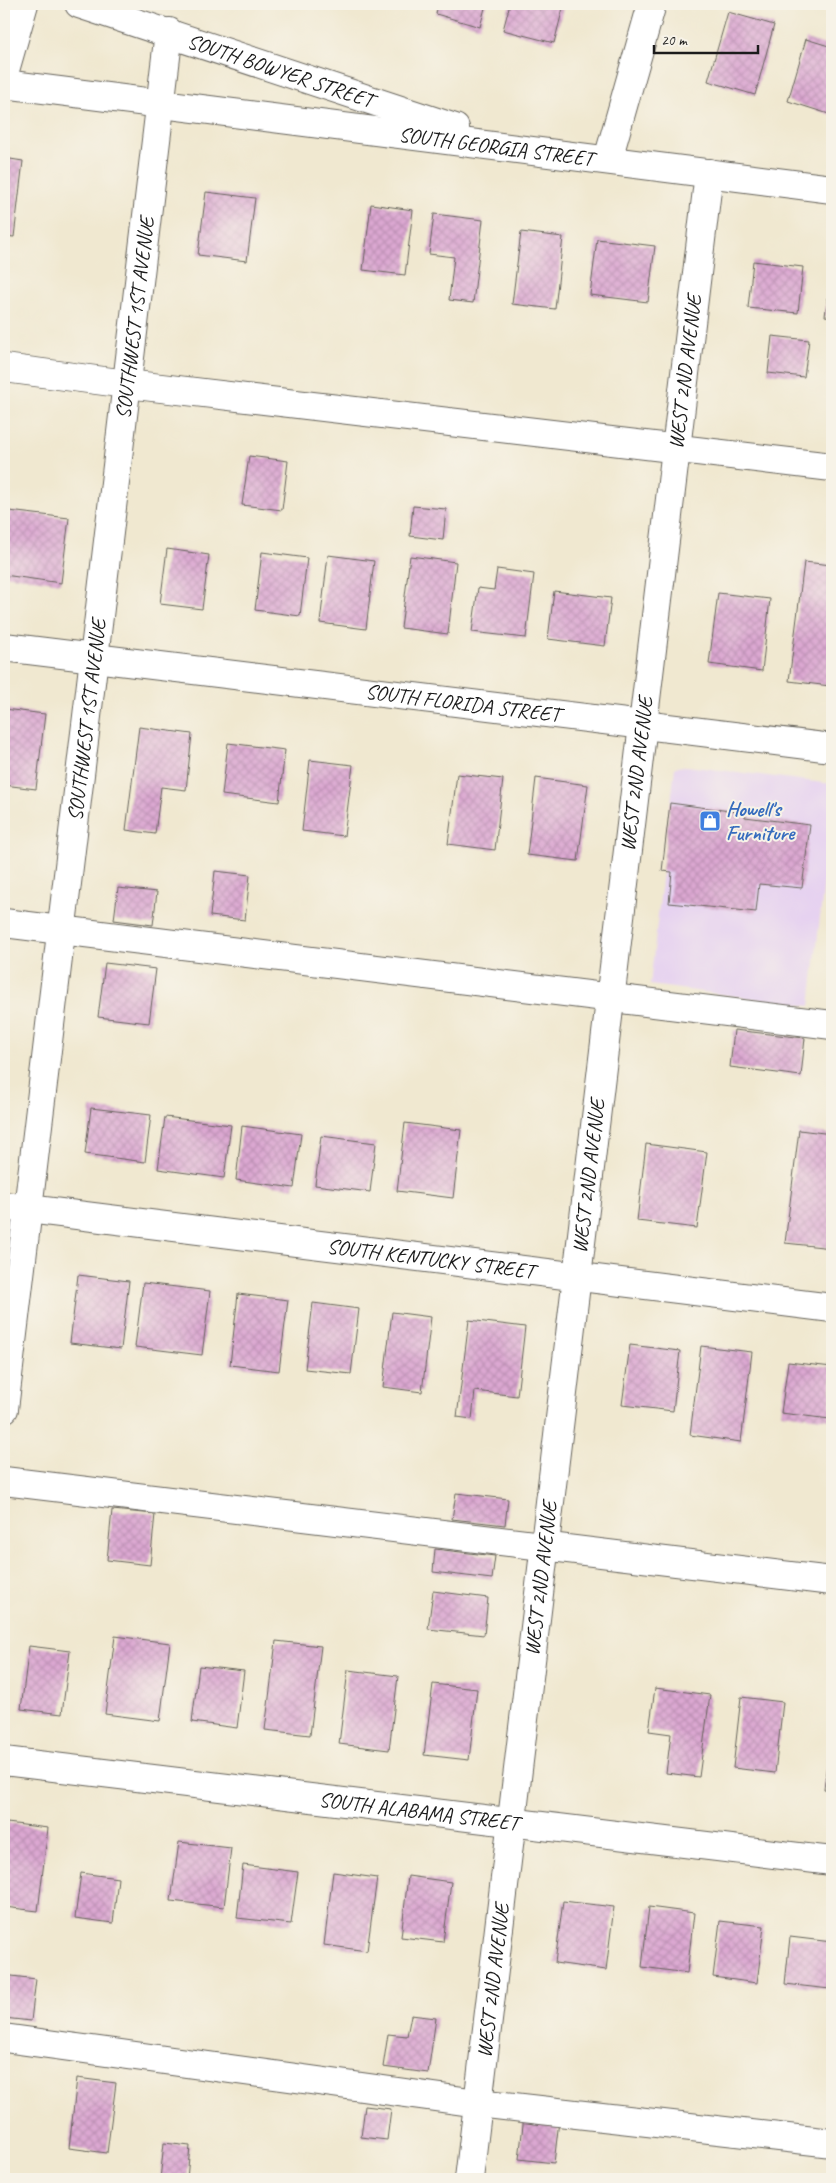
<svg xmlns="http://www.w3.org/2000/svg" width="836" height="2183" font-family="Caveat,sans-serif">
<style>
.built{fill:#e6d2f0}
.building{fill:url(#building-cross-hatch)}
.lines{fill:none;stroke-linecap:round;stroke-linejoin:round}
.minor-casing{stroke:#66635b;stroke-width:30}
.minor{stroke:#fff;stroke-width:28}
.labels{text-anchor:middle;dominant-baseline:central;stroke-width:4;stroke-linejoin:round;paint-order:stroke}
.street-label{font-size:21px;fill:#1c1c1c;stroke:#f7f3e8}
.shop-label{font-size:21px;font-weight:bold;fill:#366cbe;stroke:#f7f3e8;text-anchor:start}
</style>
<defs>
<pattern id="building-cross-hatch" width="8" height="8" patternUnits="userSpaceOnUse" patternTransform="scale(1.25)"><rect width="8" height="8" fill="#dba7d1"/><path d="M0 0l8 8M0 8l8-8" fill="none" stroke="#bb8fb3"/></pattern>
</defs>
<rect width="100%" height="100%" fill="#f7f3e8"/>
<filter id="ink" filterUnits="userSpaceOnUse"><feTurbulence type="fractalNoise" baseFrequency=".02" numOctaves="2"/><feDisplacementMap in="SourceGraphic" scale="10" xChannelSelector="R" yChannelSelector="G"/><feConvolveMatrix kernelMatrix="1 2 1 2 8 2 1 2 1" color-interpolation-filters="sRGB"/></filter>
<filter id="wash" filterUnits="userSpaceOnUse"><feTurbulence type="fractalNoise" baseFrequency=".0096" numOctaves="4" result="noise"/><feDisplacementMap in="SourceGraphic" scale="20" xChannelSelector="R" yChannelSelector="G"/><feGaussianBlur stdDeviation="1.12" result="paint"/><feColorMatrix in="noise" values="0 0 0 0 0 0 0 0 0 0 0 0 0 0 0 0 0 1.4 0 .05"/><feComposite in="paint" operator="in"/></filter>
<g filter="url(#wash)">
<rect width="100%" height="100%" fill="#f0e8d0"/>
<path class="built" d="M 687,766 L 832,784 L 832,809 L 810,1006 L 650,985 L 675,767 Z"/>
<g id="blocks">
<g class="building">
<path d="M 438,4 L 486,4 L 480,27 L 436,14 Z"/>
<path d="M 510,4 L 564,4 L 554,43 L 503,30 Z"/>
<path d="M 728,12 L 774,25 L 755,95 L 708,81 Z"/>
<path d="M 806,39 L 832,47 L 832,115 L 788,101 Z"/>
<path d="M 4,158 L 23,161 L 14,237 L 4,236 Z"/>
<path d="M 206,192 L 255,198 L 247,261 L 198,255 Z"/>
<path d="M 371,204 L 413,210 L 405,275 L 363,270 Z"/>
<path d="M 434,214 L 483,220 L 473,303 L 449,300 L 454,257 L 429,254 Z"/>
<path d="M 521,232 L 563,237 L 555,309 L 512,304 Z"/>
<path d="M 597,239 L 655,246 L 648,302 L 590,295 Z"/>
<path d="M 753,261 L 803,267 L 798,313 L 748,308 Z"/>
<path d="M 831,271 L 832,271 L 832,317 L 825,316 Z"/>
<path d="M 772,336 L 809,340 L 804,377 L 768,373 Z"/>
<path d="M 249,456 L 288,461 L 282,510 L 242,505 Z"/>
<path d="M 413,506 L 446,509 L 443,540 L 410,536 Z"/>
<path d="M 9,511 L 69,518 L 61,583 L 4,575 L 4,557 Z"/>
<path d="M 167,549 L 209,555 L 202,609 L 160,604 Z"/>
<path d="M 262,552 L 307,558 L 300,616 L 255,610 Z"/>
<path d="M 328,555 L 374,561 L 366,629 L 320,623 Z"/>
<path d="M 410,556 L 456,562 L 448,634 L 401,628 Z"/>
<path d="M 804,562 L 832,565 L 832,667 L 830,686 L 789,681 Z"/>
<path d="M 497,569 L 534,574 L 526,638 L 472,632 L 478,588 L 494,590 Z"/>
<path d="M 554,591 L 611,598 L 605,646 L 548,639 Z"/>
<path d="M 718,593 L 770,599 L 762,671 L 709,664 Z"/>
<path d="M 4,709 L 45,714 L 36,789 L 4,785 Z"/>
<path d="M 139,727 L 192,734 L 186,790 L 161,787 L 155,834 L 126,830 Z"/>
<path d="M 228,743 L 285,750 L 279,802 L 222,795 Z"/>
<path d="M 310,760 L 353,765 L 344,836 L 302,831 Z"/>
<path d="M 457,774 L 503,779 L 495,850 L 448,844 Z"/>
<path d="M 536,778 L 588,785 L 578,861 L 527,855 Z"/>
<path d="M 670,803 L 745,813 L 745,817 L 810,825 L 802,888 L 759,884 L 756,912 L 669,903 L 672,872 L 662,871 Z"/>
<path d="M 215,871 L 250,875 L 245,920 L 210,916 Z"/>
<path d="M 118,888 L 157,892 L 153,925 L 114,920 Z"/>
<path d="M 105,963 L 156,969 L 149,1023 L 98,1017 Z"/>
<path d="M 734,1030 L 805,1038 L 801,1076 L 730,1067 Z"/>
<path d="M 91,1108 L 151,1115 L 145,1162 L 85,1154 Z"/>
<path d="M 165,1117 L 231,1125 L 224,1178 L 158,1169 Z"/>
<path d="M 405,1123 L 461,1130 L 453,1198 L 397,1191 Z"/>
<path d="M 242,1126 L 301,1134 L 294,1188 L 236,1180 Z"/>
<path d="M 799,1130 L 832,1134 L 832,1248 L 785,1243 Z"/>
<path d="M 321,1136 L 376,1143 L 370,1192 L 315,1185 Z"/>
<path d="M 646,1144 L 707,1152 L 697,1228 L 637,1221 Z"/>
<path d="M 78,1275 L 129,1281 L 121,1349 L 70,1343 Z"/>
<path d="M 143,1283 L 210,1291 L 202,1355 L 135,1347 Z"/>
<path d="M 238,1294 L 288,1300 L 279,1371 L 230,1365 Z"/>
<path d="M 313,1303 L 359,1309 L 351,1374 L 305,1369 Z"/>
<path d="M 392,1312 L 431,1317 L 422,1392 L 383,1387 Z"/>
<path d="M 469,1320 L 525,1327 L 517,1396 L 475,1391 L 472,1419 L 457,1417 Z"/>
<path d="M 630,1345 L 680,1351 L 673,1411 L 622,1405 Z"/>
<path d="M 701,1346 L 752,1352 L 741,1442 L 690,1435 Z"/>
<path d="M 788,1362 L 832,1367 L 830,1419 L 781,1413 Z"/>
<path d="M 456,1493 L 508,1499 L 505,1525 L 452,1519 Z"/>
<path d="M 112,1510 L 155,1514 L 150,1565 L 107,1560 Z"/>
<path d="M 435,1549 L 495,1556 L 492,1579 L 433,1572 Z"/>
<path d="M 433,1591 L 488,1598 L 484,1635 L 428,1629 Z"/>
<path d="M 115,1636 L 170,1643 L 160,1721 L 105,1714 Z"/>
<path d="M 276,1641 L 321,1646 L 310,1735 L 265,1730 Z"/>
<path d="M 29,1646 L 70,1651 L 62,1714 L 21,1709 Z"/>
<path d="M 199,1666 L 244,1671 L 237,1728 L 192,1722 Z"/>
<path d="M 348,1670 L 398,1676 L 389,1750 L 339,1744 Z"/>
<path d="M 433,1684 L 477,1689 L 469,1760 L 424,1755 Z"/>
<path d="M 655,1688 L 710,1695 L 699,1777 L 666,1773 L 671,1734 L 649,1731 Z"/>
<path d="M 741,1697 L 783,1702 L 775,1773 L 733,1768 Z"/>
<path d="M 831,1729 L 832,1729 L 832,1790 L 824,1789 Z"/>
<path d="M 7,1823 L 48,1828 L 38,1911 L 4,1907 L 4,1850 Z"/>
<path d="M 179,1842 L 231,1848 L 224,1907 L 171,1901 Z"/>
<path d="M 243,1865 L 298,1872 L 291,1924 L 237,1918 Z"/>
<path d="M 333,1872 L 377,1878 L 367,1951 L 324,1945 Z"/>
<path d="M 81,1873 L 118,1878 L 113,1923 L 75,1918 Z"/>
<path d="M 408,1876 L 451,1882 L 443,1942 L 401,1937 Z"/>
<path d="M 563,1901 L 614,1907 L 606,1970 L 555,1963 Z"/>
<path d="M 649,1907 L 694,1913 L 687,1973 L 642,1967 Z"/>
<path d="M 720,1921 L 764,1926 L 757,1983 L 713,1977 Z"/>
<path d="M 790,1937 L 832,1942 L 830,1989 L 785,1984 Z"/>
<path d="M 4,1975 L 36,1979 L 31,2021 L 4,2018 Z"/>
<path d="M 411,2015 L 436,2018 L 428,2073 L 383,2067 L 388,2034 L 407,2036 Z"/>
<path d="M 77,2078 L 116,2083 L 107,2153 L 69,2148 Z"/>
<path d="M 365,2106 L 391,2109 L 387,2140 L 361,2137 Z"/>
<path d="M 524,2116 L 559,2121 L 554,2163 L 519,2159 Z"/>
<path d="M 164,2143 L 190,2146 L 187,2179 L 160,2179 Z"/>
</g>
</g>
</g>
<g filter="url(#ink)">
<use href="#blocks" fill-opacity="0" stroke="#66635b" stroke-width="1"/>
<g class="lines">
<g class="minor-casing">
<g id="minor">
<path id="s1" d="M 79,4 L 455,128"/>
<path d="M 4,74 L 24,4"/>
<path id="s2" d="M 4,84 L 832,189"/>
<path d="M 608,159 L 652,4"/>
<path d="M 4,368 L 127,384 L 832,467"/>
<path id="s3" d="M 4,647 L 832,748"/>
<path d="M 4,923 L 832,1025"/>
<path id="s4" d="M 4,1206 L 832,1308"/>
<path id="s5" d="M 4,1409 L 169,32"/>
<path d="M 4,1481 L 832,1581"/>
<path id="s6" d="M 4,1761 L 832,1861"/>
<path d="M 4,2038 L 478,2103 L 832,2143"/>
<path id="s7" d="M 469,2179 C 549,1511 627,842 709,173"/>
</g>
</g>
<use href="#minor" class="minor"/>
</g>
</g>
<defs>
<g id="shop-square" transform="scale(1.125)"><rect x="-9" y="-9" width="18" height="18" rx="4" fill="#3f7fe0" stroke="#f7f3e8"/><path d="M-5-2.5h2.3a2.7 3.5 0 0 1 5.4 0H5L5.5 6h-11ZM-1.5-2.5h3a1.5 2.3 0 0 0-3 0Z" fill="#fff"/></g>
</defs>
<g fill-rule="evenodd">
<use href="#shop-square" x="710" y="821"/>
</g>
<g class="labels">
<g class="street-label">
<text stroke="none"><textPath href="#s1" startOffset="212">SOUTH BOWYER STREET</textPath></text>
<text stroke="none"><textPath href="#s2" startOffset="496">SOUTH GEORGIA STREET</textPath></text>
<text stroke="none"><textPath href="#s5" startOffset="1099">SOUTHWEST 1ST AVENUE</textPath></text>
<text stroke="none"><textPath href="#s7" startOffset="1820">WEST 2ND AVENUE</textPath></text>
<text stroke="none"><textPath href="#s3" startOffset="462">SOUTH FLORIDA STREET</textPath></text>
<text stroke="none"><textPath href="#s5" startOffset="694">SOUTHWEST 1ST AVENUE</textPath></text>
<text stroke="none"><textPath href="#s7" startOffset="1415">WEST 2ND AVENUE</textPath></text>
<text stroke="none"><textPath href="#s7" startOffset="1010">WEST 2ND AVENUE</textPath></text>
<text stroke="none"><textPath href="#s4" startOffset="430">SOUTH KENTUCKY STREET</textPath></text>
<text stroke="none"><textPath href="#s7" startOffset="605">WEST 2ND AVENUE</textPath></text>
<text stroke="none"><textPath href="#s6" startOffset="418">SOUTH ALABAMA STREET</textPath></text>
<text stroke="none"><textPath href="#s7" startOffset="200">WEST 2ND AVENUE</textPath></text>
</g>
<g class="shop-label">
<text x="726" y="809">Howell's<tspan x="726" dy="24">Furniture</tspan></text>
</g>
</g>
<rect width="836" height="2183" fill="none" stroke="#f7f3e8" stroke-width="20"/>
<path d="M654 45v8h104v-8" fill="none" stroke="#1c1c1c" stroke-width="2.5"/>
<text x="661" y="45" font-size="15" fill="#1c1c1c" stroke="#f7f3e8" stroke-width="4" paint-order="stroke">20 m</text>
</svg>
